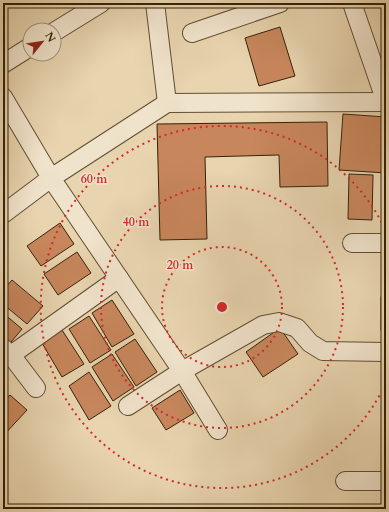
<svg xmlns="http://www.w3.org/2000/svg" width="389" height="512" font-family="Cardo,serif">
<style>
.building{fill:#c8865c;stroke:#342209}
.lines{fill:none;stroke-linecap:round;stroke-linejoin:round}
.minor-casing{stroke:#614e32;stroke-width:20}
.minor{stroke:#f0e3cb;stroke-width:18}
.ring{fill:none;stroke:#d62828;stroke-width:2;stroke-dasharray:2 4}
.centre{fill:#d62828;stroke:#f0e3cb;stroke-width:2}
.ring-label{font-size:12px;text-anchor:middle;font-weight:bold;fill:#d62828;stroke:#f0e3cb;stroke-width:3;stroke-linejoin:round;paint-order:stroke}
</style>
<rect width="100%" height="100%" fill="#e8d4af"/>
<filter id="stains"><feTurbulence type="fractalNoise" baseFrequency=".005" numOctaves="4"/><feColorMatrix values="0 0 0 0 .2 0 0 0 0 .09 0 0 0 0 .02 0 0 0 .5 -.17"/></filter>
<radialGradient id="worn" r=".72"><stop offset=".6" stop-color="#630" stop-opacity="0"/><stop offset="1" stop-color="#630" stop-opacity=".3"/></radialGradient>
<g class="building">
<path d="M 280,27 L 295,76 L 259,86 L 245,38 Z"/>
<path d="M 343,114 L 386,117 L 386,173 L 339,170 Z"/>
<path d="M 327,122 L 328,186 L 280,187 L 279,155 L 205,157 L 207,239 L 160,240 L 157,124 Z"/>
<path d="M 349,174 L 373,175 L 372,220 L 348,219 Z"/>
<path d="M 60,223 L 74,244 L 41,266 L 27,246 Z"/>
<path d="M 77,252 L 91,273 L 58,295 L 44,274 Z"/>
<path d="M 3,269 L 7,273 L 3,278 Z"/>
<path d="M 12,280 L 43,306 L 27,324 L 3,304 L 3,290 Z"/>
<rect x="381" y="297" width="5" height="33"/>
<path d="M 112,300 L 134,334 L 112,347 L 92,313 Z"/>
<path d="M 3,313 L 22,329 L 6,348 L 3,345 Z"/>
<path d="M 89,316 L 111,350 L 90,363 L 69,329 Z"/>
<path d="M 280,328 L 298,354 L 263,377 L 246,352 Z"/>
<path d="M 62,330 L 84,364 L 62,377 L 42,343 Z"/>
<path d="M 135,339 L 157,372 L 136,386 L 115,352 Z"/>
<path d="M 112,354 L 134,387 L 113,401 L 92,367 Z"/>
<path d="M 89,372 L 111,406 L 89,420 L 69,386 Z"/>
<path d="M 180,390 L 194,413 L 166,430 L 152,408 Z"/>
<path d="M 10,395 L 27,410 L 3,436 L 3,402 Z"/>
</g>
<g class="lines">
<g class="minor-casing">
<g id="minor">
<path d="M 155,3 L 167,103"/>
<path d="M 352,3 L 386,102"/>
<path d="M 54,32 L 101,3"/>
<path d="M 192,33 L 280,3"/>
<path d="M 3,64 L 30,47"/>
<path d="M 3,97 L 51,178 L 182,371 L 218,430"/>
<path d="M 3,214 L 51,178 L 167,103 L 386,102"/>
<path d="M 352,243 L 386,243"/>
<path d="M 3,348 L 11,355 L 119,278"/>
<path d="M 11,355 L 36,388"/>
<path d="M 128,406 L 182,371 L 263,325 L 279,322 L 297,328 L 310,343 L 323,351 L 386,352"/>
<path d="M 345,481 L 386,481"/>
</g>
</g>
<use href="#minor" class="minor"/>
</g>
<g class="ring">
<circle cx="222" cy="307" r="60"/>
<circle cx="222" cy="307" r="121"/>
<path d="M385 385A181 181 0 1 1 385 229"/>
</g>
<circle cx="222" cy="307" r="6" class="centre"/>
<g class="ring-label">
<text x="94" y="183">60 m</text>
<text x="136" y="226">40 m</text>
<text x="180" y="269">20 m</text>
</g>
<rect width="389" height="512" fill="none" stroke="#e8d4af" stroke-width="16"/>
<rect x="4" y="4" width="381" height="504" fill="none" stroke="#342209" stroke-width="2"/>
<rect x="8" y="8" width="373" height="496" fill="none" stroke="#342209"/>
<g transform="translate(42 42) rotate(60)"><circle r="19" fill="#f0e3cb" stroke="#a5967d"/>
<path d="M0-3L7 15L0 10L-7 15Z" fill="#8f2418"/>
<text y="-6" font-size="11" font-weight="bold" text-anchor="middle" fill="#342209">N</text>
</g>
<rect width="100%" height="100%" filter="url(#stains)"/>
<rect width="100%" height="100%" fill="url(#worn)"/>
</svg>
